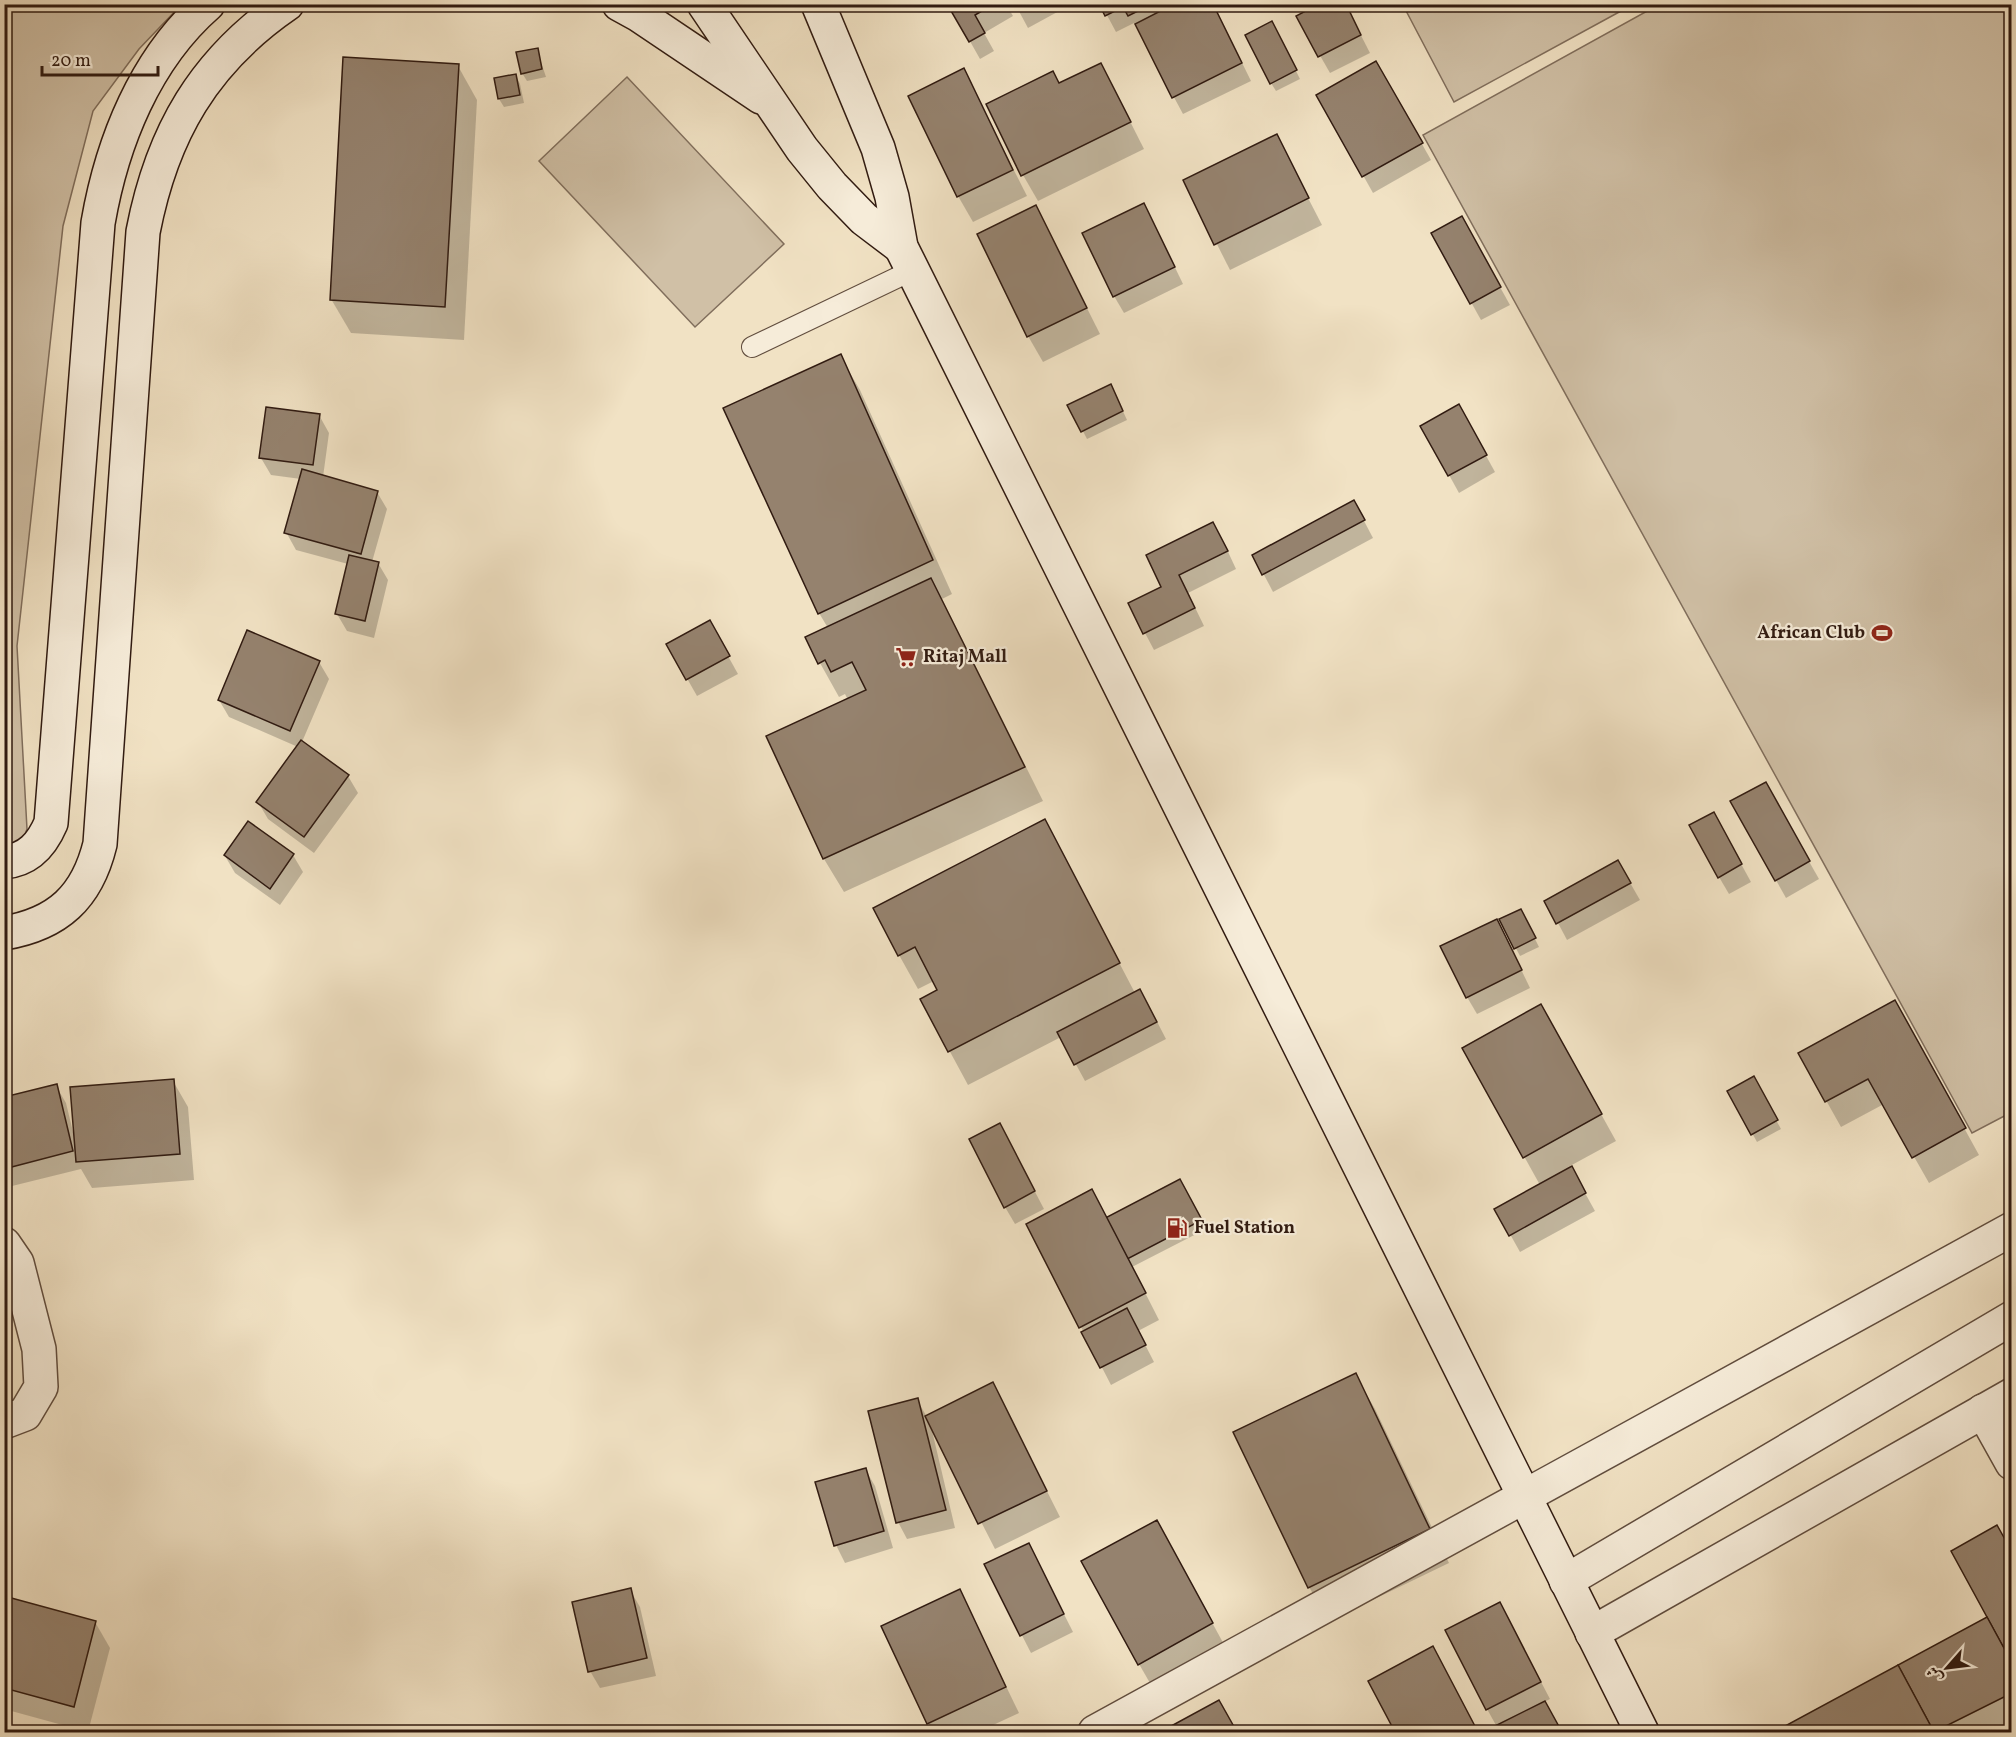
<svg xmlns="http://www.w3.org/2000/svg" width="2016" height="1737" font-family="Vollkorn,Amiri,serif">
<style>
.green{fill:#d0c0a6;stroke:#806e5c;stroke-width:1.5}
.shadow{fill:#0003}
.building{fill:#95826e;stroke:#311b11;stroke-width:1.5}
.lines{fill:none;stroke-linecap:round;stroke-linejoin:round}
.service-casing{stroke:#614d3e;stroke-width:22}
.minor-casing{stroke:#614d3e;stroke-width:36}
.secondary-casing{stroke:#311b11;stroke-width:36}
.service{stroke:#f6ecd9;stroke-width:20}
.minor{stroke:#f6ecd9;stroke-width:33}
.secondary{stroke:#f6ecd9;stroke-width:33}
.labels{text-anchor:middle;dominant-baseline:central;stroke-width:4.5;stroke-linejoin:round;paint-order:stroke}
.poi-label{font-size:18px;font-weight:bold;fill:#311b11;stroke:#f6ecd9;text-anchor:start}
</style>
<rect width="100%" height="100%" fill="#f1e2c4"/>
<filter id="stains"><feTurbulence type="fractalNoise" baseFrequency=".00333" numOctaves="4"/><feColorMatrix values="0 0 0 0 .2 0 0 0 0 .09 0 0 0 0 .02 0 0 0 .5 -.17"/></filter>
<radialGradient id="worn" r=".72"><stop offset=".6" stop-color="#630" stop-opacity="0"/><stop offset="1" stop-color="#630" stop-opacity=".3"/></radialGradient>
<g class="green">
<path d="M 5,5 L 181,5 L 139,49 L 93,111 L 63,226 L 17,646 L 27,829 L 20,847 L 5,854 Z"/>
<path d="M 1403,5 L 1632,5 L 1454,102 Z"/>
<path d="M 1658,5 L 2011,5 L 2012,1112 L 1972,1133 L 1423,135 Z"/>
<path d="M 627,77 L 784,244 L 695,327 L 539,161 Z"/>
</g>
<g class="shadow">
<path d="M 949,4 L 1006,4 L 1013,16 L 984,33 L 994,51 L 980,59 Z"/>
<path d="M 1015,4 L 1072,4 L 1028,28 Z"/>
<path d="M 1101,4 L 1213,4 L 1251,81 L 1183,114 L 1134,23 L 1116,32 Z"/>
<path d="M 1349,12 L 1370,53 L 1330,73 L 1298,17 Z"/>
<path d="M 1276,31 L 1300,79 L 1276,91 L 1271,83 Z"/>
<path d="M 537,50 L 546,77 L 527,81 L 522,73 Z"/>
<path d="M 1376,63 L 1431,160 L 1373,193 L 1318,95 Z"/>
<path d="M 1101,64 L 1144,149 L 1038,201 L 1023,175 Z"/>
<path d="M 458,66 L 477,100 L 464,340 L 351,333 L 331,299 Z"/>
<path d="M 963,70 L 1027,196 L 973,222 L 958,196 Z"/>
<path d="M 516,76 L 520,84 L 524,103 L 504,107 L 499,99 L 496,79 Z"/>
<path d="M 1276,136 L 1322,225 L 1230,270 L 1185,181 Z"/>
<path d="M 1036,207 L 1100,334 L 1043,362 L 1028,336 Z"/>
<path d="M 1153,222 L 1183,284 L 1124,313 L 1114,296 Z"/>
<path d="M 1433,234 L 1471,235 L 1510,305 L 1481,320 Z"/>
<path d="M 840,356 L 860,390 L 952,594 L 942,599 L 1043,801 L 844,892 L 824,859 L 768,736 L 848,700 L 845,694 L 839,697 L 820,663 L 828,628 L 819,613 Z"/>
<path d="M 1115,394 L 1127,420 L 1087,439 L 1070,406 Z"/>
<path d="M 319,415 L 329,433 L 323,477 L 377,492 L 387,509 L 372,562 L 378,563 L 388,580 L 374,638 L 347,631 L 337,614 L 348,564 L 296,550 L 286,532 L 301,479 L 271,475 L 261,458 Z"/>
<path d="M 1468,423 L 1495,472 L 1459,493 L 1422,426 Z"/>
<path d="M 1363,519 L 1373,538 L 1273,592 L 1254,556 Z"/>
<path d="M 1223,541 L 1236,569 L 1188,593 L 1204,626 L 1154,650 L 1145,633 L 1163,587 Z"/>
<path d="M 709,622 L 738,674 L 697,696 L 668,645 Z"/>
<path d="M 319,662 L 329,679 L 302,742 L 348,776 L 358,793 L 314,853 L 268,819 L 258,802 L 298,747 L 229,717 L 219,700 Z"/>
<path d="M 1765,784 L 1819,879 L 1786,898 L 1732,802 Z"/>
<path d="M 1045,821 L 1135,993 L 1150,1008 L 1166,1039 L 1085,1081 L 1061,1037 L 968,1085 L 922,1000 L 939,991 L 934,981 L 918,989 L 899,955 Z"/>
<path d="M 1723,831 L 1751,882 L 1729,894 L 1719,877 Z"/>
<path d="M 293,855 L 303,872 L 280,905 L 235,873 L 225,856 Z"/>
<path d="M 1618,862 L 1640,900 L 1567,940 L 1558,923 Z"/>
<path d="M 1525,919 L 1539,947 L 1520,956 L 1501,920 Z"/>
<path d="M 1506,938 L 1530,988 L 1477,1014 L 1467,997 Z"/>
<path d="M 1909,1028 L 1979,1155 L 1929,1183 L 1884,1104 L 1841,1127 L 1800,1054 Z"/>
<path d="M 1555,1031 L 1616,1141 L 1570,1166 L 1595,1211 L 1520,1252 L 1496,1209 L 1540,1185 L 1464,1048 Z"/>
<path d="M 1753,1078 L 1781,1129 L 1757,1142 L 1729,1091 Z"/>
<path d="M 173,1081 L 188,1107 L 194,1180 L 92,1188 L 81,1169 L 8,1187 L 4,1181 L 4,1099 L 56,1086 L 66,1103 L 73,1132 Z"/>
<path d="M 1009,1142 L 1044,1209 L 1015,1224 L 1005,1207 Z"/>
<path d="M 1180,1181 L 1206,1229 L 1132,1267 L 1159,1320 L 1138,1331 L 1154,1362 L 1111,1385 L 1028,1224 L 1107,1219 Z"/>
<path d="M 1355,1375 L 1375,1409 L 1449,1563 L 1329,1621 L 1309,1587 Z"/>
<path d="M 993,1384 L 1060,1517 L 995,1549 L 930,1422 L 955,1528 L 907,1539 L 898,1522 L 917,1400 L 927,1417 Z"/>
<path d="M 865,1469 L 875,1486 L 893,1548 L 845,1563 L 836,1545 Z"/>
<path d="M 1029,1545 L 1073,1632 L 1031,1653 L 986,1565 Z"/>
<path d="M 1171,1547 L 1227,1650 L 1154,1690 L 1139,1664 Z"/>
<path d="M 2012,1553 L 2012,1727 L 2001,1732 L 1777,1732 L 1989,1618 Z"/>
<path d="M 630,1590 L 640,1607 L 656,1676 L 600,1688 L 590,1671 Z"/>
<path d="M 960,1591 L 1019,1713 L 978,1732 L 933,1732 L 928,1723 Z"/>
<path d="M 4,1597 L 95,1622 L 110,1648 L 88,1732 L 4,1709 Z"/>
<path d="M 1509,1621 L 1550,1699 L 1544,1702 L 1562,1732 L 1486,1732 L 1497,1727 L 1487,1709 Z"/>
<path d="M 1447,1674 L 1478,1732 L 1396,1732 L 1370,1682 Z"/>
<path d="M 1218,1702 L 1236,1732 L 1165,1732 L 1164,1731 Z"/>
</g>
<g class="building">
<path d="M 947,4 L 994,4 L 975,15 L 985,33 L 969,42 Z"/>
<path d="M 1099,4 L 1152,4 L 1128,16 L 1123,7 L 1105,16 Z"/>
<path d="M 1174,4 L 1213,4 L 1242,63 L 1172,98 L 1135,24 Z"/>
<path d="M 1319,4 L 1346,4 L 1361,35 L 1318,57 L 1296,16 Z"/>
<path d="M 1272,21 L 1297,70 L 1270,84 L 1245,35 Z"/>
<path d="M 538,48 L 542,69 L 521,74 L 516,52 Z"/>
<path d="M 343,57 L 459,64 L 445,307 L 330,300 Z"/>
<path d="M 1376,61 L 1423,143 L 1362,177 L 1316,95 Z"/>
<path d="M 1101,63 L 1131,122 L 1021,176 L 986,104 L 1053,71 L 1059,83 Z"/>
<path d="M 964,68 L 1013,170 L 957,197 L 908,96 Z"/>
<path d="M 516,74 L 520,95 L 498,99 L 494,78 Z"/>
<path d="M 1277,134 L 1309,198 L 1214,245 L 1183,180 Z"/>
<path d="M 1144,203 L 1175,267 L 1113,297 L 1082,233 Z"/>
<path d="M 1036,205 L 1087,308 L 1027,337 L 977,234 Z"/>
<path d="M 1462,216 L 1501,287 L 1470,304 L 1431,233 Z"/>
<path d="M 841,354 L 933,560 L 818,614 L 723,408 Z"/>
<path d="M 1111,384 L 1123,411 L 1081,432 L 1067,405 Z"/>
<path d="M 1459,404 L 1487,455 L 1448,476 L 1420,426 Z"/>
<path d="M 266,407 L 320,414 L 313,465 L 259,458 Z"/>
<path d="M 302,469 L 378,491 L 361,554 L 284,533 Z"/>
<path d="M 1354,500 L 1365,520 L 1262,575 L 1252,555 Z"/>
<path d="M 1213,522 L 1228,551 L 1179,575 L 1195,608 L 1143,634 L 1128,603 L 1161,587 L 1146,555 Z"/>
<path d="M 349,555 L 379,562 L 365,621 L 335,614 Z"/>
<path d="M 931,578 L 1025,767 L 823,859 L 766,736 L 866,690 L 852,662 L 831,672 L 825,660 L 818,664 L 805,637 Z"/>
<path d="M 710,620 L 730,656 L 686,680 L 666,644 Z"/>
<path d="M 247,630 L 320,661 L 290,731 L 218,700 Z"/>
<path d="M 301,740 L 349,775 L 304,837 L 256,802 Z"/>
<path d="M 1766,782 L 1810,861 L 1775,881 L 1730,801 Z"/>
<path d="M 1714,812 L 1742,864 L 1718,878 L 1689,825 Z"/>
<path d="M 1045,819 L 1120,963 L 948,1052 L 920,999 L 937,990 L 915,947 L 898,956 L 873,908 Z"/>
<path d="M 248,821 L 294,854 L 270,889 L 224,855 Z"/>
<path d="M 1618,860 L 1631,883 L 1556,924 L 1544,901 Z"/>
<path d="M 1521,909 L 1536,938 L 1514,949 L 1499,919 Z"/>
<path d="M 1497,919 L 1522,970 L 1466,998 L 1440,946 Z"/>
<path d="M 1140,989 L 1157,1022 L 1074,1065 L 1057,1032 Z"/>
<path d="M 1895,1000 L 1966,1128 L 1912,1158 L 1868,1079 L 1825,1102 L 1798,1053 Z"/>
<path d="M 1541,1004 L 1602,1114 L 1523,1158 L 1462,1048 Z"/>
<path d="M 1754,1076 L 1778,1120 L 1751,1135 L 1727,1091 Z"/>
<path d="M 174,1079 L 180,1154 L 76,1162 L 70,1087 Z"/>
<path d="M 57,1084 L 73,1151 L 4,1169 L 4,1097 Z"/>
<path d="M 1000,1123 L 1035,1191 L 1004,1208 L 969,1139 Z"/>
<path d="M 1572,1166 L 1586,1193 L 1509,1236 L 1494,1209 Z"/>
<path d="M 1180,1179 L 1202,1220 L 1110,1268 L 1088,1227 Z"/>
<path d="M 1092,1189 L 1146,1293 L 1079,1328 L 1026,1224 Z"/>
<path d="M 1127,1308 L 1146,1345 L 1100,1368 L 1081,1332 Z"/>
<path d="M 1356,1373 L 1430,1529 L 1308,1588 L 1233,1432 Z"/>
<path d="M 993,1382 L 1047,1491 L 978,1524 L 925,1416 Z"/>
<path d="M 918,1398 L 946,1510 L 896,1523 L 868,1411 Z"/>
<path d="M 866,1468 L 884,1531 L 834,1546 L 815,1482 Z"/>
<path d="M 1157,1520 L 1213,1623 L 1138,1665 L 1081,1561 Z"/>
<path d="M 1997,1525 L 2012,1552 L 2012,1663 L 1951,1551 Z"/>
<path d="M 1029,1543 L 1064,1614 L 1020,1636 L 984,1564 Z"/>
<path d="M 631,1588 L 647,1658 L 588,1672 L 572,1602 Z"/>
<path d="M 960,1589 L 1006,1687 L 927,1724 L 881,1626 Z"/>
<path d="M 4,1596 L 96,1621 L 74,1707 L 4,1688 Z"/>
<path d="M 1500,1602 L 1541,1682 L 1486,1710 L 1445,1630 Z"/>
<path d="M 1987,1617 L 2012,1663 L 2012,1693 L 1934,1732 L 1898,1665 Z"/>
<path d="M 1433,1646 L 1477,1730 L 1471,1732 L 1395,1732 L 1368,1681 Z"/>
<path d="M 1898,1665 L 1934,1732 L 1774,1732 Z"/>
<path d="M 1219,1700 L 1237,1732 L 1163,1732 L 1162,1731 Z"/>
<path d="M 1545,1701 L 1562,1732 L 1483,1732 Z"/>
</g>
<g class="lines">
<g class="service-casing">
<path id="service" d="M 752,347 L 913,270"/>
</g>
<g class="minor-casing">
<g id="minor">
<path d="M 4,1244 L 17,1263 L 39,1349 L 41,1387 L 25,1414 L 4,1422"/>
<path d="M 1983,1411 L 2012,1463"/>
<path d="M 1566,1581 L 2012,1318"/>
<path d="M 1592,1633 L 2012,1395"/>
<path d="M 1095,1732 L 2012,1229"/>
</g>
</g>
<g class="secondary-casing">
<g id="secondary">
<path d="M 619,4 L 639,15 L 761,97"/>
<path d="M 704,4 L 802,149 L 832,186 L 864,219 L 901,247"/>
<path d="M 818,4 L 878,148 L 892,197 L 901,247 L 1642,1732"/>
<path d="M 4,862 C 29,860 42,844 51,823 L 98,223 C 112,142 145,59 208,4"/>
<path d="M 4,933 C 58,924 87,897 100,844 L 143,232 C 162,133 204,61 287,4"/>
</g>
</g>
<use href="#service" class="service"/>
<use href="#minor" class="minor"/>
<use href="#secondary" class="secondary"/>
</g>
<defs>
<g id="stadium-bare" transform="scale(1.62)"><path d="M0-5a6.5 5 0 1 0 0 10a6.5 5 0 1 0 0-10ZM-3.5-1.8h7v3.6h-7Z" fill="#8f2418" stroke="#f6ecd9" stroke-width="2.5" paint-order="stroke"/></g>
<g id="supermarket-bare" transform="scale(1.62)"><path d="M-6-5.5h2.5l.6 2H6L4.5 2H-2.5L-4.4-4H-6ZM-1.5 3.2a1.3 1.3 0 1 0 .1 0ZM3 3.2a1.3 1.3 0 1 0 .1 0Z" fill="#8f2418" stroke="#f6ecd9" stroke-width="2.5" paint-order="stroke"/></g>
<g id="fuel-bare" transform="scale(1.62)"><path d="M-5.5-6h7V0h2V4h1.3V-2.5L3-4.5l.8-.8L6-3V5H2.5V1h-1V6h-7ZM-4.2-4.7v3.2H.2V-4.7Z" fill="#8f2418" stroke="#f6ecd9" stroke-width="2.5" paint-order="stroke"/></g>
</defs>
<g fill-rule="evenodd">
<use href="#stadium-bare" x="1882" y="633"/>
<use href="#supermarket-bare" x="906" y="657"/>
<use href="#fuel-bare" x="1177" y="1228"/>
</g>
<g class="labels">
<g class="poi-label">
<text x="1865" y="633" text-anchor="end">African Club</text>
<text x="923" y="657">Ritaj Mall</text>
<text x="1194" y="1228">Fuel Station</text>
</g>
</g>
<rect width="2016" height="1737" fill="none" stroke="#f1e2c4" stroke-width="24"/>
<rect x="6" y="6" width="2004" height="1725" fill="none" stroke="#311b11" stroke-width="3"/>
<rect x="12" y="12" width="1992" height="1713" fill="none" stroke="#311b11" stroke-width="1.5"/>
<g transform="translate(1947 1668) rotate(242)" stroke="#f6ecd9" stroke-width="4.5" paint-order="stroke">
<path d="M0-4.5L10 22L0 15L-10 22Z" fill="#311b11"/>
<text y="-9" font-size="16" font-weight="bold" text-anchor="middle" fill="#311b11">ش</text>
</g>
<path d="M42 66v9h116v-9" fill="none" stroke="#311b11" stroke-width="3"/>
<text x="51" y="66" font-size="18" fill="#311b11" stroke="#f6ecd9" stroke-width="4.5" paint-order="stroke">20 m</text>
<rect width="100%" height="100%" filter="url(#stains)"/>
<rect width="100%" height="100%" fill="url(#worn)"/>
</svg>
